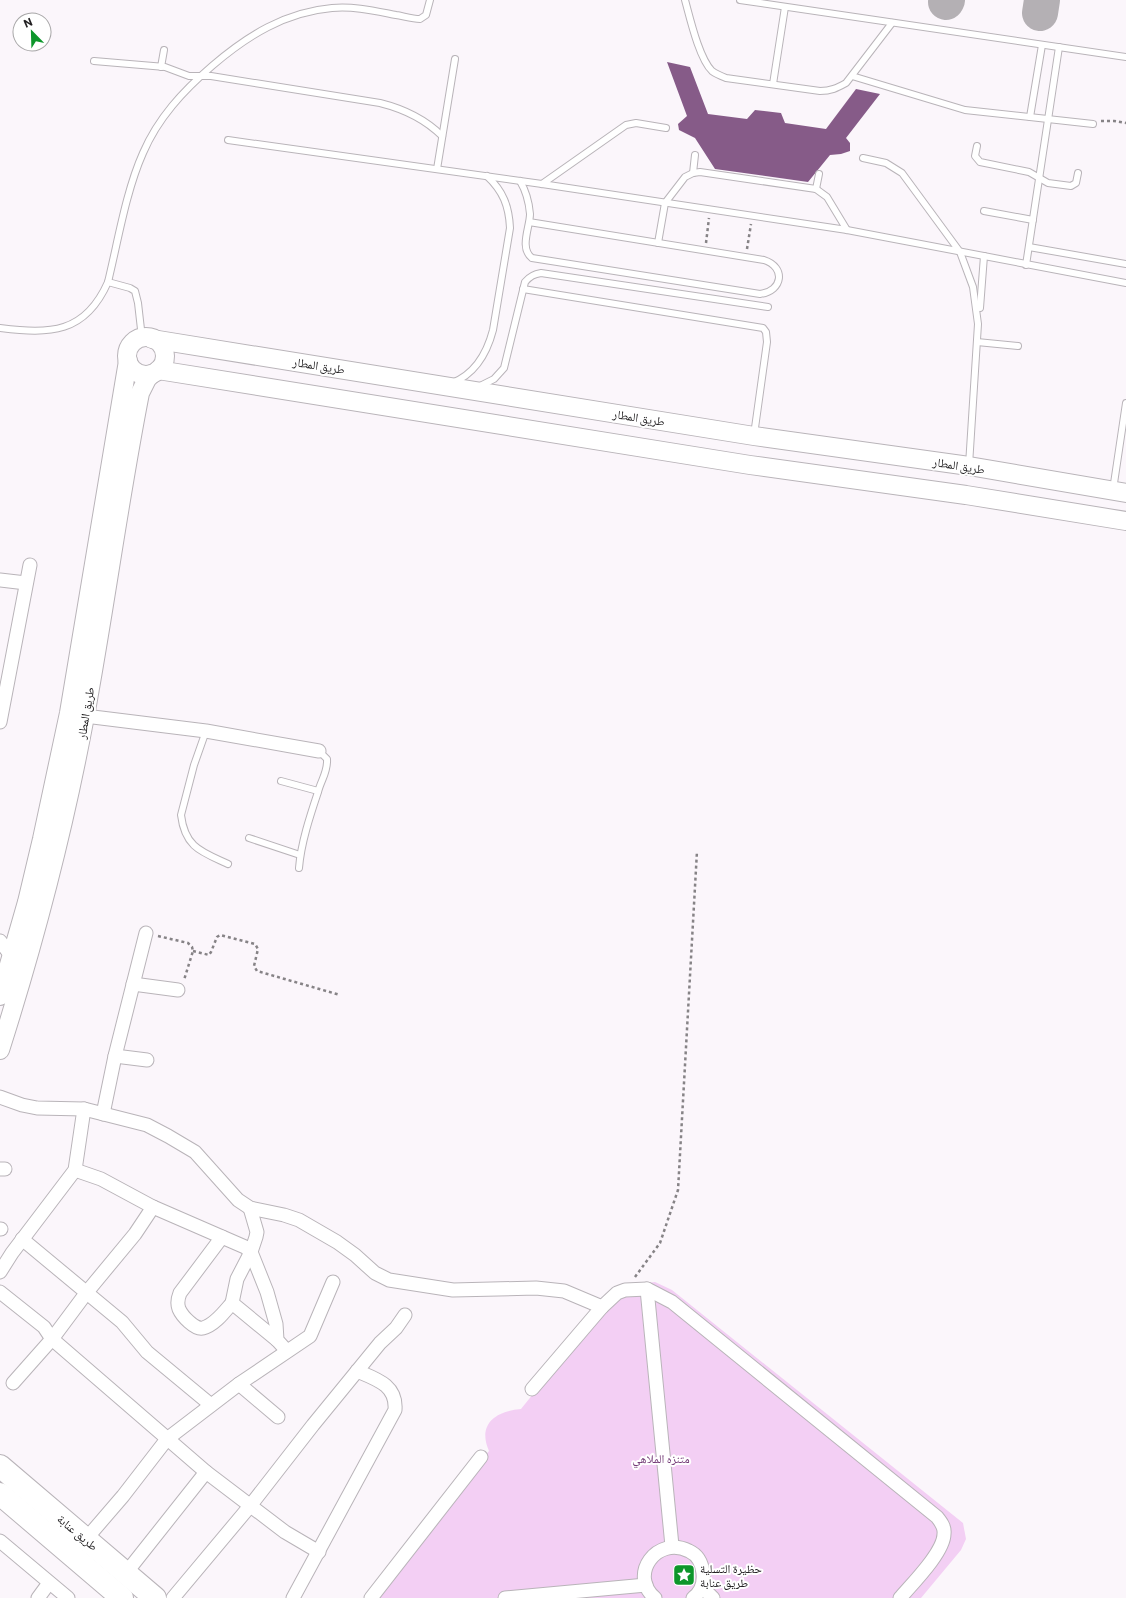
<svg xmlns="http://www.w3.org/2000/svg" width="1126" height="1598" font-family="Commissioner,'Noto Naskh Arabic',sans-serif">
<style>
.green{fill:#f3cff4}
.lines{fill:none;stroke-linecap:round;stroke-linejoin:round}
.taxiway{stroke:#b4b0b4;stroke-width:36}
.building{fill:#865b88}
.lane-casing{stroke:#b9b4b9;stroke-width:8}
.street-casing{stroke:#b9b4b9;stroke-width:15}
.secondary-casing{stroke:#b9b4b9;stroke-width:20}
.highway-casing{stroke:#b9b4b9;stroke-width:24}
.path{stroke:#868386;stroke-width:2.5;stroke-dasharray:3 3;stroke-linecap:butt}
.lane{stroke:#fff;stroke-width:6}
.street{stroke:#fff;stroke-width:13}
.secondary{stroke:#fff;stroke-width:18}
.highway{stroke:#fff;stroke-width:22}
.labels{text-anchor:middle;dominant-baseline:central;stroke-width:4;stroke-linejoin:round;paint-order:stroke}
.street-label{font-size:12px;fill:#222022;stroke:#fff}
.park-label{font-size:12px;fill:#733a76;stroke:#fff}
.poi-label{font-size:12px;fill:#222022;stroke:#fff;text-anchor:start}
</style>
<rect width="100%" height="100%" fill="#fbf6fb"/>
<path class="green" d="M 655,1282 L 672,1290 L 963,1523 L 966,1539 L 961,1550 L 921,1598 L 368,1598 L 489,1451 C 477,1424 496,1411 521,1409 L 615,1292 L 637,1284 Z"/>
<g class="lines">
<g class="taxiway">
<path d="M 946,2 L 947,0"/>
<path d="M 1040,13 L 1042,0"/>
</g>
</g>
<path class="building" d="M 667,62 L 690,67 L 708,114 L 747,119 L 755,110 L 781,113 L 785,123 L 826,129 L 856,89 L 880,94 L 846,138 L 850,143 L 850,151 L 841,154 L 830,155 L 808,182 L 715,169 L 695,138 L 679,130 L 678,124 L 687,116 Z"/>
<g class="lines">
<g class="lane-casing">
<g id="lane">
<path d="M 685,0 C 690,18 699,58 712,71 C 716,74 721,76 726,78 L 820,91 C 831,91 837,88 846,83 L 892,23"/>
<path d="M 740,0 L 1126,57"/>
<path d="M 94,61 L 165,67 L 189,76 L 211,76 L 380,103 C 404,109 424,118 442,136"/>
<path d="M 161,67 L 164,50"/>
<path d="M 852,76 L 965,110 L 1093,124"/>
<path d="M 773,84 L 785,7"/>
<path d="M 1030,117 L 1042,45"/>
<path d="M 228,140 L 542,184 L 847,230 L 1126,283"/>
<path d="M 977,146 L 975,156 L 980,162 L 1029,172 L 1048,183 L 1071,186 L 1076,183 L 1078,173"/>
<path d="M 863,158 L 886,163 L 902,173 L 960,252 L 973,287 L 978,324 L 969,465"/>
<path d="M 437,169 L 455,59"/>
<path d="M 693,173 L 695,155"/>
<path d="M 520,181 C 526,191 529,202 530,214 C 530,227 519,248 532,258 L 760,294 C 783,291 786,267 764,260 L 529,222"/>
<path d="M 542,184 L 626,125 L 636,123 L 666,128"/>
<path d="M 816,189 L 819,174"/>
<path d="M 984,211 L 1033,220"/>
<path d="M 658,243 L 665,203 L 685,177 L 693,173 L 700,172 L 816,189 L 827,197 L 847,230"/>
<path d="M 1029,247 L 1126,264"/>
<path d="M 1026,265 L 1059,47"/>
<path d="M 108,282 L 130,288 L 135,291 L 138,303 L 142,338"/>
<path d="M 523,289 L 763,328 L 766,332 L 767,342 L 754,435"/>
<path d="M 980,308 L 984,256"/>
<path d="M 0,328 C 50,334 85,334 108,282 C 118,241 126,191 143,153 C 158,118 183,91 212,66 C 247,36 285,12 332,8 C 354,6 375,11 396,15 C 403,16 412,19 420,19 L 426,15 L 430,0"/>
<path d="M 977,342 L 1018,346"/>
<path d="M 452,383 C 475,374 487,353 493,330 L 510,228 C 509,206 503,191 487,176"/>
<path d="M 480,386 L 494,379 L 504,368 L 525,282 C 530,276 534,274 541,273 L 768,307"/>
<path d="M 1113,490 L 1126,403"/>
<path d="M 206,731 L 194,765 L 181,815 C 185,848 202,852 228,864"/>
<path d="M 281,781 L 318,791"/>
<path d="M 249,838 L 300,855"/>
<path d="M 299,868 C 301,843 310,816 318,792 C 321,780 328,772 327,759 L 319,751"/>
</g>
</g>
<g class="street-casing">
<g id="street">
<path d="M 0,580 L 26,583"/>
<path d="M 85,716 L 206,731 L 319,751"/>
<path d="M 0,722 L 30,565"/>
<path d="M 0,941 L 12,957"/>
<path d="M 133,984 L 178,990"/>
<path d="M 115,1056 L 147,1060"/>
<path d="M 0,1097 L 22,1105 L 37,1108 L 84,1109 L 147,1125 L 168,1136 L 195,1152 L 238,1200 L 250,1208 L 284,1215 L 299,1220 L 337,1242 L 355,1255 L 375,1273 L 389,1280 L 453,1290 L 536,1288 L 564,1291 L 602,1307"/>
<path d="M 103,1114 L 115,1056 L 146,933"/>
<path d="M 0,1169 L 5,1169"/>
<path d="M 75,1170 L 101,1179 L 153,1207 L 245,1247 L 251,1252 L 267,1292 L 276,1324 L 277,1340 L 287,1351"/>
<path d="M 250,1208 L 257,1232 L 256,1237 L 251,1252 L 237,1279 L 232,1303 L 277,1340"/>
<path d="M 0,1229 L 1,1229"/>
<path d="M 222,1237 L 180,1293 C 178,1298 177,1304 179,1309 C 182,1316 195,1330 203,1328 C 215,1325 225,1311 232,1303"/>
<path d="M 22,1239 L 122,1322 L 147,1352 L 211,1405"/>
<path d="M 0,1272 L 12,1253 L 75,1170 L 84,1109"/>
<path d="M 647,1289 L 672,1546"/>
<path d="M 0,1292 L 44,1327 L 52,1339 L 206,1472 L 285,1532 L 319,1552"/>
<path d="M 13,1383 L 52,1339 L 87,1292 L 135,1234 L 153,1207"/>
<path d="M 239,1384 L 278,1417"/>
<path d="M 532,1389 L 602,1307 L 617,1293 L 625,1290 L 647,1289 L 672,1302 L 937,1517 C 941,1522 945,1527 944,1534 C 944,1552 912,1584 900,1598"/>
<path d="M 86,1539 L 123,1496 L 167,1439 L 239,1384 L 310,1336 L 333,1282"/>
<path d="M 0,1541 L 68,1598"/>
<path d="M 126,1573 L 206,1472"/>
<path d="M 702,1587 L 713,1598"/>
<path d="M 38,1598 L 49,1583"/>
<path d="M 173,1598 L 250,1506 L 313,1425 L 380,1343 L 396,1328 L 405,1315"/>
<path d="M 293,1598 L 395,1410 C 397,1385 376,1379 357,1371"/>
<path d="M 371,1598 L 481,1457"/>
<path d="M 505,1598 L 646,1585"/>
<path d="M 655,1598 C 628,1575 657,1535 689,1551 C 698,1555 702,1564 703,1573 C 704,1582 701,1592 693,1598"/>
</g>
</g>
<g class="secondary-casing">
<g id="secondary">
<circle cx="146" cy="356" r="19"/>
<path d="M 152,339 L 754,436 L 969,466 L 1126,493"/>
<path d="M 158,370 L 750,465 L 966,495 L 1126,521"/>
<path d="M 0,996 L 27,902 L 42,839 L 69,713 L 128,361"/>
<path d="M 0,1050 C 35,940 64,829 85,716 C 105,608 119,500 140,393 L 147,379 L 152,374"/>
</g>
</g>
<g class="highway-casing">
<g id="highway">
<path d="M 0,1466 L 155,1598"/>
<path d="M 0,1494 L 122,1598"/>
</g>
</g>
<g class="path">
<path d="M 1101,121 L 1114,121 L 1126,123"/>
<path d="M 706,243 L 709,218"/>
<path d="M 747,249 L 751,224"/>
<path d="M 158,936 L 188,943 L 192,947 L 193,951 L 184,980"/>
<path d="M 193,951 L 209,955 L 211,952 L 217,937 L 220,935 L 255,944 L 258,949 L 254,966 L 257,971 L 340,995"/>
<path d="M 635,1277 L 660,1243 L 678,1190 L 697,851"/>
</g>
<use href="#lane" class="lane"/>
<use href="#street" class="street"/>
<use href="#secondary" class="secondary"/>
<use href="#highway" class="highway"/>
</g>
<defs>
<g id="sight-square" transform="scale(1.15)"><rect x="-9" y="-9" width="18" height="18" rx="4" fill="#0d962b" stroke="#fff"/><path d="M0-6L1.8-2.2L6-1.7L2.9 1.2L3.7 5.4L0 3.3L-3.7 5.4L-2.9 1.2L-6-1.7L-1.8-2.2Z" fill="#fff"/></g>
</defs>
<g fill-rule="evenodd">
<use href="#sight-square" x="684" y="1575"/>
</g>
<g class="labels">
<g class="street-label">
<text transform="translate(319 365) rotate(9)">طريق المطار</text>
<text transform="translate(639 417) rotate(9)">طريق المطار</text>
<text transform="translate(959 465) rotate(9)">طريق المطار</text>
<text transform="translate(85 713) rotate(-80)">طريق المطار</text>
<text transform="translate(78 1532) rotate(40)">طريق عنابة</text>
</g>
<g class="park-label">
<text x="661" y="1458">متنزه الملاهي</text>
</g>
<g class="poi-label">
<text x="700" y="1568">حظيرة التسلية<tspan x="700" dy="14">طريق عنابة</tspan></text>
</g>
</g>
<g transform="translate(32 32) rotate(337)"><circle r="19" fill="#ffffff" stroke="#a7a6a7"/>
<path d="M0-3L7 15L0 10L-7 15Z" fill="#0d962b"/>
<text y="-6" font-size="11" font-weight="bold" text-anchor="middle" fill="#222022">N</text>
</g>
</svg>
